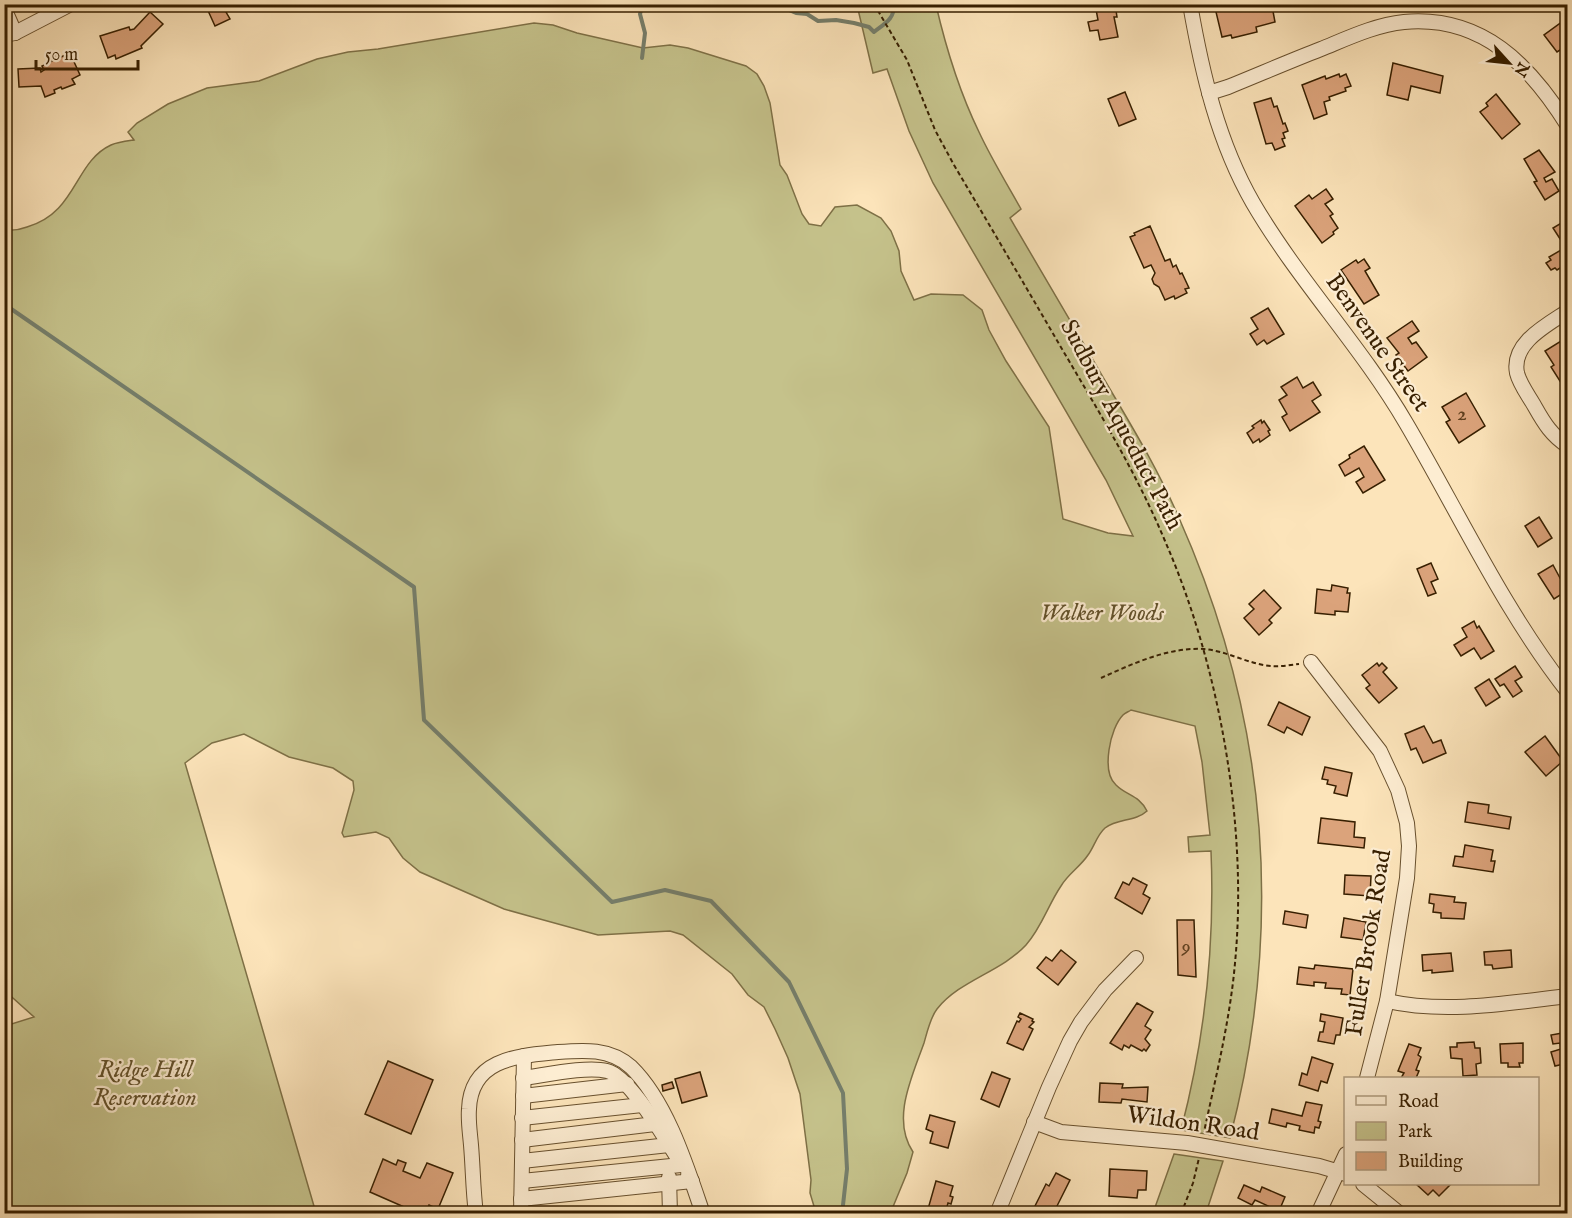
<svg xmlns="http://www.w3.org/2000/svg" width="1572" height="1218" font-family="'IM FELL English',serif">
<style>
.green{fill:#c5c28b;stroke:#7e7046;stroke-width:1.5}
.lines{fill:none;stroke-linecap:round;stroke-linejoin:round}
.stream{stroke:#757e6b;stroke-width:4}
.building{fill:#dba37b;stroke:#371f00;stroke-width:1.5}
.minor-casing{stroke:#68502e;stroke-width:16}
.path{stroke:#371f00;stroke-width:2;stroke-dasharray:4.5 3;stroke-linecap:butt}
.minor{stroke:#fdedd2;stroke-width:14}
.labels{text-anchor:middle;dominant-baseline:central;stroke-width:4.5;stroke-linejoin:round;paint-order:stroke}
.number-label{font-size:21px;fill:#60401f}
.street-label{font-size:24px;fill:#371f00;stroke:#fdedd2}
.park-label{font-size:24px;font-style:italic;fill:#62502a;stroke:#fdedd2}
</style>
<rect width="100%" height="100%" fill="#fce4ba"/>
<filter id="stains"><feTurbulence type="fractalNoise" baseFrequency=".00333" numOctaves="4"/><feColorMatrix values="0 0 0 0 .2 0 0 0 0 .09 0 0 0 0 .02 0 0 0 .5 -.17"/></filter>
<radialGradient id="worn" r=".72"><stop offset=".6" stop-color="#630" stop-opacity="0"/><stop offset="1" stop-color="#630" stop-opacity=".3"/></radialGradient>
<g class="green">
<path d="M 857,5 L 936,5 C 946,48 959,91 979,132 C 991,158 1007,184 1021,209 L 1010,218 C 1041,271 1073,325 1104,379 C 1131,425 1158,469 1179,518 C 1268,718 1285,926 1230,1138 L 1181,1130 C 1205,1038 1215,946 1211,851 L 1189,852 L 1188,837 L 1210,835 L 1202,762 L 1195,726 L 1131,710 C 1128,712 1125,713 1123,715 C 1110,728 1101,772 1116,785 C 1127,796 1139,795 1147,811 C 1135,822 1118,818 1105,828 C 1097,835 1094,847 1088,855 C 1080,867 1068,874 1061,886 C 1048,905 1042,927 1026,945 C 1001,972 960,980 937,1009 C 930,1018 927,1033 924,1043 C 912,1077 891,1119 913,1152 L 907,1173 L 890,1214 L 816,1213 L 810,1193 L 811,1180 L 800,1094 L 788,1058 L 775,1029 L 764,1007 L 748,995 L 732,974 L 683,935 L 670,931 L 598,935 L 529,916 L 504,909 L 420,872 L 403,858 L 389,838 L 376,832 L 344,837 L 342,833 L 354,790 L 353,781 L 333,768 L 289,757 L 244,734 L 212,743 L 185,763 L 316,1213 L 5,1213 L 5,1026 L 34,1017 L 4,990 L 5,230 C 13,231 19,230 27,227 C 77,213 74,162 111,145 C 118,142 127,141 134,140 L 128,132 L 137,123 L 168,104 L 207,88 L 259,81 L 317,59 L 348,52 L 378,49 L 534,23 L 553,25 L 577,33 L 643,48 L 670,45 L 688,48 L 746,66 L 757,74 L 764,86 L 770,103 L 780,165 L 787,175 L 802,214 L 809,224 L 821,226 L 835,207 L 857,205 L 881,218 L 891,231 L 899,251 L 901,271 L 914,300 L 931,294 L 963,295 L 982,310 L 989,330 L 1006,361 L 1049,427 L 1063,519 L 1108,533 L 1133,536 L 1106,480 L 933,183 L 909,131 L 887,69 L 873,73 Z"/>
<path d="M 1174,1154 L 1223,1161 L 1206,1213 L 1153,1213 Z"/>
</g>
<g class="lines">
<g class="stream">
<path d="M 775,4 L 796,13 L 807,14 L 818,21 L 836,20 L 854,23 L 869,27 L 874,32 C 884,24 895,19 894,4"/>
<path d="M 642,58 L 645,33 L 640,14 L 642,7 L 728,7 L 750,4"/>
<path d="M 4,304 L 414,587 L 424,720 L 612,902 L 665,890 L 711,901 L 789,982 L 843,1093 L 847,1169 L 842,1214"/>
</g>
</g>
<g class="building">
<path d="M 205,4 L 242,4 L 226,12 L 230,19 L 215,26 Z"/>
<path d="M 1095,4 L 1115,4 L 1117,17 L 1114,17 L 1118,37 L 1100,40 L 1098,30 L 1090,31 L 1088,22 L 1098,20 Z"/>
<path d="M 1250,6 L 1252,11 L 1272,6 L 1275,22 L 1256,27 L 1257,32 L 1232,38 L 1231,35 L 1222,37 L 1216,12 L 1218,9 L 1224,8 L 1227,10 Z"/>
<path d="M 150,12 L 163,24 L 141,46 L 142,48 L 116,59 L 115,55 L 108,58 L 100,36 L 129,27 L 130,30 L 134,29 Z"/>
<path d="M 1568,14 L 1568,45 L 1557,52 L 1544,35 L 1563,21 L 1561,18 Z"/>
<path d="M 70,53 L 80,75 L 72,79 L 75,84 L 62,89 L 61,87 L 54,90 L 55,93 L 45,97 L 41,86 L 19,87 L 18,69 L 40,68 L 41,72 L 44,70 L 42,66 L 52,61 L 50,58 L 59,54 L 61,57 Z"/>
<path d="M 1393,63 L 1443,76 L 1440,93 L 1411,86 L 1408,100 L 1387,95 Z"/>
<path d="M 1339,74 L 1340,77 L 1346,74 L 1351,86 L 1345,88 L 1346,91 L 1329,97 L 1330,100 L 1324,102 L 1327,114 L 1314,119 L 1302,85 L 1325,76 L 1326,79 Z"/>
<path d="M 1125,92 L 1136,119 L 1119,126 L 1108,99 Z"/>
<path d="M 1496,94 L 1520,124 L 1502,139 L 1480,112 L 1488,106 L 1486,103 Z"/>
<path d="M 1271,98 L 1274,107 L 1277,106 L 1283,124 L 1285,123 L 1288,131 L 1283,133 L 1285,138 L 1282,139 L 1285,146 L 1275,150 L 1272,143 L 1266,144 L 1254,103 Z"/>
<path d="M 1539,150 L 1555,172 L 1544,178 L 1546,182 L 1552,179 L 1559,191 L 1545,200 L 1534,182 L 1537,181 L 1524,159 Z"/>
<path d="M 1326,189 L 1333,199 L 1325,204 L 1333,214 L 1330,216 L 1338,228 L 1333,232 L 1334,234 L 1322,243 L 1295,206 L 1309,195 L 1312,199 Z"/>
<path d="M 1568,219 L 1568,263 L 1557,270 L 1555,268 L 1551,270 L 1546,263 L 1551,260 L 1549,257 L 1563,249 L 1562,247 L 1564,245 L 1553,228 Z"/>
<path d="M 1150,226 L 1165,261 L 1170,259 L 1173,267 L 1176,265 L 1180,274 L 1182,273 L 1189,288 L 1185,289 L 1187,293 L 1175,299 L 1174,296 L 1165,300 L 1159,287 L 1154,284 L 1152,279 L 1155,273 L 1151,265 L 1144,268 L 1130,237 L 1135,235 L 1134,233 Z"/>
<path d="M 1364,259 L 1370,268 L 1365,271 L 1379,295 L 1364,304 L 1341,270 L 1356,260 L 1358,263 Z"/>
<path d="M 1268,308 L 1284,334 L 1267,344 L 1264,340 L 1257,345 L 1250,334 L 1258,329 L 1251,318 Z"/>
<path d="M 1412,321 L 1419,331 L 1408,338 L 1412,344 L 1416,342 L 1427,357 L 1408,371 L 1396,355 L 1399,353 L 1387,338 Z"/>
<path d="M 1561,341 L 1562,343 L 1565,341 L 1568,346 L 1568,387 L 1565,389 L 1551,367 L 1554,365 L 1545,351 Z"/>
<path d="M 1297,377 L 1303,388 L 1313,382 L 1321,395 L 1312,401 L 1320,412 L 1290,431 L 1282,417 L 1287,414 L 1279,400 L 1287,395 L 1281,387 Z"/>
<path d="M 1466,393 L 1485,426 L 1459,443 L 1446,422 L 1450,420 L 1442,407 Z"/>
<path d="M 1261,420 L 1262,423 L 1264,421 L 1270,430 L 1268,431 L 1270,435 L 1260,442 L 1259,439 L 1253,443 L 1247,433 L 1254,428 L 1252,426 Z"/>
<path d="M 1364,446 L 1385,480 L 1363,493 L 1356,482 L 1364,477 L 1359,468 L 1345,476 L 1339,465 L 1350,458 L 1349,455 Z"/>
<path d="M 1539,517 L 1552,538 L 1538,547 L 1525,526 Z"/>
<path d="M 1431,563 L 1438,579 L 1431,582 L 1436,593 L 1428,596 L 1417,569 Z"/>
<path d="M 1553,565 L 1560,578 L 1563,576 L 1568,584 L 1568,590 L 1554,599 L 1538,574 Z"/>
<path d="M 1332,585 L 1348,588 L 1347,593 L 1350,593 L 1348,612 L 1335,611 L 1335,615 L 1315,613 L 1317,589 L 1331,591 Z"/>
<path d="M 1264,590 L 1281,608 L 1269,620 L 1272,623 L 1259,635 L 1244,618 L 1254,609 L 1249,604 Z"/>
<path d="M 1474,621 L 1477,628 L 1479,626 L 1494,651 L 1481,659 L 1474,648 L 1461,656 L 1454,645 L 1467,637 L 1462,628 Z"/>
<path d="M 1377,663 L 1379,666 L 1382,663 L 1387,668 L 1383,672 L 1397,688 L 1379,703 L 1366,688 L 1370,685 L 1362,675 Z"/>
<path d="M 1515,666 L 1522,677 L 1515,681 L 1522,691 L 1513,697 L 1504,684 L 1500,686 L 1495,679 Z"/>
<path d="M 1489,679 L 1500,697 L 1486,706 L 1475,688 Z"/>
<path d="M 1279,702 L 1310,717 L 1302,735 L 1287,727 L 1284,733 L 1268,725 Z"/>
<path d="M 1424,726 L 1433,743 L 1441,740 L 1446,753 L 1423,763 L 1416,748 L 1411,750 L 1405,734 Z"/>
<path d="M 1545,736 L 1563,761 L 1546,776 L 1525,752 Z"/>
<path d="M 1325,767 L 1352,773 L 1347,796 L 1334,793 L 1336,786 L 1327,784 L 1328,780 L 1322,779 Z"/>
<path d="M 1468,802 L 1489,805 L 1488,813 L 1511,817 L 1509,829 L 1465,822 Z"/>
<path d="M 1321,818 L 1355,822 L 1354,837 L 1365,838 L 1364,848 L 1318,843 Z"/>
<path d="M 1465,845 L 1493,850 L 1491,861 L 1495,861 L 1493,872 L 1453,866 L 1455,856 L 1463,857 Z"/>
<path d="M 1345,875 L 1371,876 L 1370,896 L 1344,894 Z"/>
<path d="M 1133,878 L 1147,885 L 1143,894 L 1150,898 L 1142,914 L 1115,898 L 1123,882 L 1129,885 Z"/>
<path d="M 1430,894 L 1455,897 L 1454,902 L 1466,903 L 1464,919 L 1441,918 L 1441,913 L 1433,912 L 1434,904 L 1429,903 Z"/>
<path d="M 1285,911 L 1308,915 L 1306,928 L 1283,924 Z"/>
<path d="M 1344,918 L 1366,922 L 1363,940 L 1341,937 Z"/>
<path d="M 1177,920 L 1194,920 L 1196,977 L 1178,975 Z"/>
<path d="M 1061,950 L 1076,962 L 1058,985 L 1037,968 L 1046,957 L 1052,961 Z"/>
<path d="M 1511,950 L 1512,967 L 1493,969 L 1492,965 L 1485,965 L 1484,952 Z"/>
<path d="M 1451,953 L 1453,971 L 1432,973 L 1432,970 L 1423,971 L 1422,955 Z"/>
<path d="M 1315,965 L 1353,969 L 1350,995 L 1341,994 L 1342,989 L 1325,988 L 1326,983 L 1314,982 L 1314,986 L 1297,984 L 1299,967 L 1314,969 Z"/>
<path d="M 1137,1003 L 1153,1012 L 1145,1026 L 1151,1030 L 1145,1039 L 1150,1045 L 1146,1051 L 1144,1049 L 1142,1051 L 1131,1045 L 1129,1048 L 1124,1045 L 1122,1050 L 1110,1043 Z"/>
<path d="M 1020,1013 L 1033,1019 L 1032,1021 L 1034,1022 L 1029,1027 L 1033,1029 L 1023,1050 L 1007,1043 L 1017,1021 L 1019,1022 L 1021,1019 L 1018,1017 Z"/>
<path d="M 1321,1014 L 1343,1018 L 1340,1035 L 1336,1035 L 1334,1044 L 1318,1041 L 1320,1032 L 1323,1032 L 1325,1022 L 1320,1021 Z"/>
<path d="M 1568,1032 L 1568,1063 L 1555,1066 L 1551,1052 L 1561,1049 L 1560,1043 L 1553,1044 L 1551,1035 Z"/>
<path d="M 1474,1042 L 1475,1048 L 1480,1048 L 1481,1063 L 1476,1064 L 1477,1075 L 1463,1076 L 1462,1059 L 1451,1058 L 1450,1047 L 1457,1047 L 1457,1043 Z"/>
<path d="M 1523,1043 L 1523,1063 L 1519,1063 L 1520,1067 L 1508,1067 L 1508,1063 L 1501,1063 L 1500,1044 Z"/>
<path d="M 1409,1044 L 1421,1048 L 1418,1055 L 1421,1057 L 1416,1070 L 1419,1071 L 1416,1078 L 1401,1078 L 1404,1073 L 1398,1071 Z"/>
<path d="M 1312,1057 L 1333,1064 L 1327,1083 L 1321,1081 L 1318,1091 L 1299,1085 L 1302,1073 L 1307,1075 Z"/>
<path d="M 388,1061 L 433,1080 L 411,1134 L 365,1114 Z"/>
<path d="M 700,1072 L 707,1096 L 682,1103 L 675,1079 Z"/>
<path d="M 992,1072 L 1010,1079 L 999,1107 L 981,1099 Z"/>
<path d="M 672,1082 L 674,1088 L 663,1091 L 662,1085 Z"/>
<path d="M 1100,1083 L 1123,1084 L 1122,1088 L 1148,1087 L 1147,1102 L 1122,1099 L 1121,1103 L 1099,1102 Z"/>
<path d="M 1306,1102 L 1322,1105 L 1318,1121 L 1321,1122 L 1319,1128 L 1315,1127 L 1314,1133 L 1299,1130 L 1300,1126 L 1287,1123 L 1286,1127 L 1269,1123 L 1272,1109 L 1302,1116 Z"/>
<path d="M 930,1115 L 955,1122 L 948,1148 L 930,1143 L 933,1132 L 926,1129 Z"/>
<path d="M 383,1159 L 396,1165 L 398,1160 L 406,1163 L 403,1171 L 420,1178 L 427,1163 L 453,1173 L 438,1209 L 429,1205 L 425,1214 L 420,1214 L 370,1192 Z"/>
<path d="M 1110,1169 L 1147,1171 L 1146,1190 L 1138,1190 L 1137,1198 L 1109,1196 Z"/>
<path d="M 1056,1173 L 1070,1180 L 1055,1210 L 1059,1214 L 1045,1214 L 1034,1208 L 1046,1184 L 1049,1186 Z"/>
<path d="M 936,1181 L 953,1186 L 950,1196 L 953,1197 L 951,1204 L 948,1203 L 945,1214 L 929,1214 L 930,1210 L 928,1209 Z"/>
<path d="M 1416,1184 L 1451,1184 L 1439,1196 L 1433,1190 L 1428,1195 Z"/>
<path d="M 1244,1185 L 1260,1192 L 1262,1187 L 1285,1197 L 1279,1211 L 1255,1200 L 1252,1205 L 1238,1198 Z"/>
</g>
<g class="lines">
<g class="minor-casing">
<g id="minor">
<path d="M 1190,4 C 1202,73 1218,142 1253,203 C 1298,280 1361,346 1406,423 C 1459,513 1503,609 1568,692"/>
<path d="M 4,8 L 15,33"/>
<path d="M 4,35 L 15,33 L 71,4"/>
<path d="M 1209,93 L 1228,87 C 1260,74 1290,61 1321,49 C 1348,38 1375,25 1404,22 C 1482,15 1530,65 1568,126"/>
<path d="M 1568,311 C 1547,325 1511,343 1517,373 C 1520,385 1529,396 1535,407 C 1544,423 1552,436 1568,446"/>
<path d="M 1311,662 L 1380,751 L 1398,790 L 1407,823 L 1409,846 L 1407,878 L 1387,1001 L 1367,1078"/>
<path d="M 1387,1001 C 1446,1014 1508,1003 1568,996"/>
<path d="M 523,1078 C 546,1075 586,1066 607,1071 C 629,1076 664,1137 677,1157"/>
<path d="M 523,1096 L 627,1084"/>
<path d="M 522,1118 L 642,1105"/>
<path d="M 1034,1122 L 1061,1132 L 1187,1143 L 1319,1166 L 1346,1174"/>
<path d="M 522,1140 L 655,1124"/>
<path d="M 522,1161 L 669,1145"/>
<path d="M 669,1177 L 670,1214"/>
<path d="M 522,1181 L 681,1165"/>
<path d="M 1363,1184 L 1400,1214"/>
<path d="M 521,1199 L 692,1181 L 688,1176"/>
<path d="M 476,1214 C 473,1191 473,1168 471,1145 C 470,1133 468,1121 469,1109 C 471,1058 518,1056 558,1052 C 584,1050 610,1048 631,1067 C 667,1102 687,1167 703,1214"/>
<path d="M 521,1214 L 524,1056"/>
<path d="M 997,1214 L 1049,1087 L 1070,1041 L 1081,1022 L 1105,990 L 1136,958"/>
<path d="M 1318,1214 L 1346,1154"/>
</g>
</g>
<g class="path">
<path d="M 874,4 L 907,60 L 935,130 L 954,165 C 990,226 1026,287 1062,349 C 1099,412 1137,474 1165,541 C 1220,667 1248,827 1235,963 C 1230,1020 1216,1076 1204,1132"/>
<path d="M 1101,678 C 1132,664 1168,647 1204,649 C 1227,651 1248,664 1271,666 C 1280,667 1290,665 1299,664"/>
<path d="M 1181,1214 L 1193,1183 L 1199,1158"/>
</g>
<use href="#minor" class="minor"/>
</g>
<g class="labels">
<g class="number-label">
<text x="1462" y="414">2</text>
<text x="1186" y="947">9</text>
</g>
<g class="street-label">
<text transform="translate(1377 343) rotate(55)">Benvenue Street</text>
<text transform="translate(1121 425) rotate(62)">Sudbury Aqueduct Path</text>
<text transform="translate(1369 943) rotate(-81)">Fuller Brook Road</text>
<text transform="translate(1193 1124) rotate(8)">Wildon Road</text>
</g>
<g class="park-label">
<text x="1102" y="613">Walker Woods</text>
<text x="145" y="1070">Ridge Hill<tspan x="145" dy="28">Reservation</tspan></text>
</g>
</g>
<rect width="1572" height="1218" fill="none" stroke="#fce4ba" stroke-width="24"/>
<rect x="6" y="6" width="1560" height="1206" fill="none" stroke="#371f00" stroke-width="3"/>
<rect x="12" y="12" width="1548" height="1194" fill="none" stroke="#371f00" stroke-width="1.5"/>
<rect x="1344" y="1077" width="195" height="108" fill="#fdedd2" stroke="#ae9b7e" stroke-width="1.5"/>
<rect x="1356" y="1096" width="30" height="9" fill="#fdedd2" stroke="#ae9b7e" stroke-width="1.5"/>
<text x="1398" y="1107" font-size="18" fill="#371f00">Road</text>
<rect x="1356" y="1122" width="30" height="18" fill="#c5c28b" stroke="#ae9b7e" stroke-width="1.5"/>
<text x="1398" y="1137" font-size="18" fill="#371f00">Park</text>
<rect x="1356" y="1152" width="30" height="18" fill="#dba37b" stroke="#ae9b7e" stroke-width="1.5"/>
<text x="1398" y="1167" font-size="18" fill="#371f00">Building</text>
<g transform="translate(1509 63) rotate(117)" stroke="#fdedd2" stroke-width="4.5" paint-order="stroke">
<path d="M0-4.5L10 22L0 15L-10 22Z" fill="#371f00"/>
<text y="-9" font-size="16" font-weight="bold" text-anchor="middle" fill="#371f00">N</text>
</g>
<path d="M36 60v9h102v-9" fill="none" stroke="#371f00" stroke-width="3"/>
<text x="45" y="60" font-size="18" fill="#371f00" stroke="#fdedd2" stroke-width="4.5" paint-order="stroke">50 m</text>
<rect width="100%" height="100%" filter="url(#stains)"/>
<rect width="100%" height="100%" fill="url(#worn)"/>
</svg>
